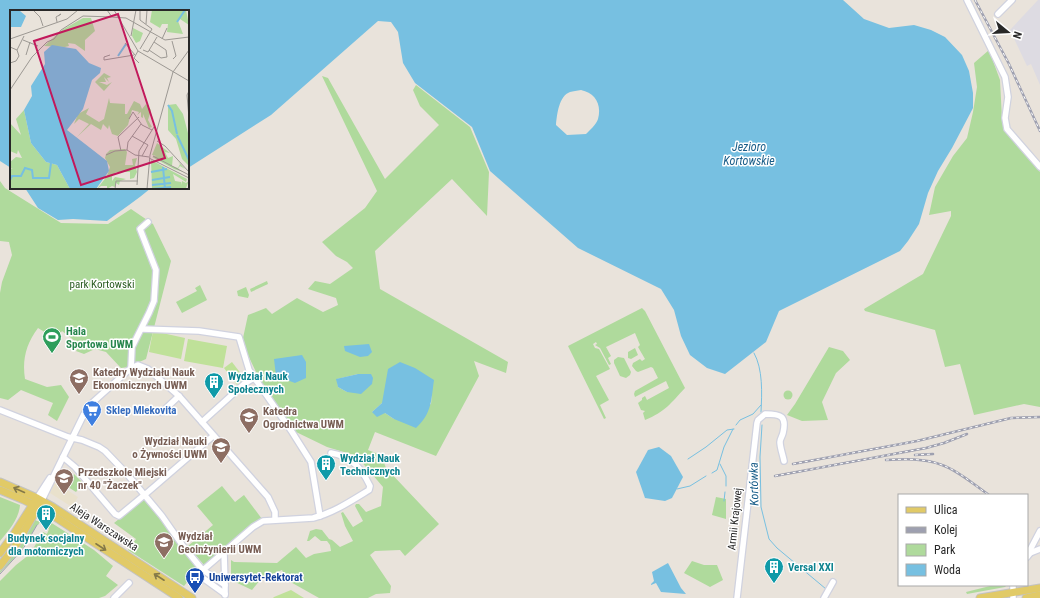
<svg xmlns="http://www.w3.org/2000/svg" width="1040" height="598" font-family="'Roboto Condensed',sans-serif">
<style>
.industrial{fill:#dddbe2}
.education{fill:#e9e1cc}
.green{fill:#afda9c;fill-rule:evenodd}
.pitch{fill:#bfe199}
.water{fill:#77c0e1;fill-rule:evenodd}
.lines{fill:none;stroke-linecap:round;stroke-linejoin:round}
.stream{stroke:#77c0e1;stroke-width:1}
.minor-casing{stroke:#d0d2df;stroke-width:8}
.major-casing{stroke:#c3c3c3;stroke-width:9}
.minor{stroke:#fff;stroke-width:5.5}
.major{stroke:#e1ca67;stroke-width:7}
.tram{stroke:#9ea0b0;stroke-width:1}
.rail-casing{stroke:#9ea0b0;stroke-width:2.5}
.rail{stroke:#fff;stroke-width:1;stroke-dasharray:3;stroke-linecap:butt}
.oneway{stroke:#847948}
.labels{text-anchor:middle;dominant-baseline:central;stroke-width:3;stroke-linejoin:round;paint-order:stroke}
.park-label{font-size:11px;fill:#2a5c20;stroke:#fff}
.leisure-label{font-size:11px;font-weight:bold;fill:#27864d;stroke:#fff;text-anchor:start}
.education-label{font-size:11px;font-weight:bold;fill:#785e54;stroke:#fff;text-anchor:start}
.culture-label{font-size:11px;font-weight:bold;fill:#0d838f;stroke:#fff;text-anchor:start}
.shop-label{font-size:11px;font-weight:bold;fill:#366cbe;stroke:#fff;text-anchor:start}
.street-label{font-size:11px;fill:#282828;stroke:#fff}
.transit-label{font-size:11px;font-weight:bold;fill:#164399;stroke:#fff;text-anchor:start}
.water-label{font-size:12px;font-style:italic;fill:#1a5e89;stroke:#fff}
.inset-river{fill:none;stroke:#77c0e1;stroke-width:2}
.inset-road{fill:none;stroke:#9c9893;stroke-width:1}
.view{fill:#c2185b;fill-opacity:0.15;stroke:#c2185b;stroke-width:2}
.inset-edge{fill:none;stroke:#282828;stroke-width:2}
</style>
<rect width="100%" height="100%" fill="#e9e3db"/>
<path class="industrial" d="M 1038,0 L 1040,0 L 1040,85 L 1031,64 L 1027,66 L 1010,30 Z"/>
<path class="education" d="M 55,482 L 78,497 L 72,507 L 50,493 Z"/>
<g class="green">
<path d="M 989,50 L 1000,80 L 1002,119 L 1005,129 L 1040,172 L 1040,407 L 1024,404 L 974,415 L 960,364 L 945,367 L 935,330 L 865,311 L 864,309 L 923,274 L 951,216 L 951,211 L 929,215 L 935,187 L 953,156 L 967,138 L 973,112 L 977,87 L 974,63 Z"/>
<path d="M 322,76 L 328,78 L 385,179 L 439,125 L 420,106 L 413,90 L 416,85 L 470,127 L 489,172 L 487,216 L 452,179 L 375,251 L 380,289 L 508,362 L 506,373 L 474,361 L 479,376 L 436,456 L 375,432 L 368,450 L 381,455 L 386,468 L 439,524 L 405,556 L 400,550 L 375,551 L 370,555 L 391,586 L 390,593 L 376,594 L 368,598 L 319,598 L 287,580 L 282,570 L 261,579 L 252,590 L 231,580 L 231,560 L 234,562 L 277,563 L 296,547 L 306,558 L 314,554 L 331,551 L 330,545 L 327,541 L 321,541 L 315,536 L 309,541 L 307,541 L 310,531 L 316,529 L 322,530 L 329,539 L 332,540 L 340,547 L 353,541 L 345,526 L 341,513 L 343,512 L 353,527 L 363,521 L 355,506 L 356,504 L 359,504 L 366,512 L 381,506 L 383,487 L 360,460 L 354,455 L 327,447 L 294,431 L 266,393 L 247,353 L 243,338 L 248,315 L 266,308 L 272,314 L 297,298 L 323,312 L 338,305 L 336,298 L 308,289 L 315,281 L 330,284 L 353,268 L 347,262 L 336,256 L 322,242 L 365,208 L 377,191 ZM 358,374 L 347,392 L 338,387 L 337,379 ZM 432,393 L 431,404 L 394,419 L 385,413 L 372,412 L 382,403 Z"/>
<path d="M 0,181 L 5,188 L 61,223 L 108,224 L 131,209 L 153,224 L 171,261 L 146,359 L 128,367 L 121,368 L 106,352 L 95,349 L 84,354 L 76,351 L 80,345 L 62,331 L 56,339 L 38,328 C 26,344 22,360 25,379 L 47,387 L 61,385 L 69,397 L 57,421 L 48,415 L 53,403 L 21,390 L 8,400 L 0,398 L 0,293 L 2,282 L 12,255 L 9,242 L 0,241 Z"/>
<path d="M 267,281 L 268,284 L 251,292 L 250,289 Z"/>
<path d="M 200,285 L 207,300 L 182,313 L 176,302 L 197,291 L 195,288 Z"/>
<path d="M 246,287 L 249,295 L 248,298 L 238,296 L 237,291 Z"/>
<path d="M 642,308 L 645,311 L 685,388 C 671,403 665,412 645,420 L 643,413 L 645,411 L 641,410 L 638,403 L 642,400 L 642,398 L 645,396 L 647,400 L 669,388 L 666,381 L 635,397 L 634,394 L 635,391 L 658,378 L 653,368 L 651,367 L 638,372 L 636,371 L 632,366 L 633,363 L 640,359 L 642,361 L 645,359 L 638,347 L 640,345 L 635,333 L 606,347 L 611,356 L 608,358 L 611,364 L 609,365 L 600,348 L 595,345 L 597,344 L 596,342 L 593,344 L 595,348 L 599,349 L 610,369 L 596,376 L 609,400 L 600,405 L 606,418 L 604,419 L 568,346 Z"/>
<path d="M 829,347 L 843,351 L 850,360 L 836,373 L 822,402 L 828,420 L 802,421 L 787,415 L 795,404 Z"/>
<path d="M 635,348 L 638,355 L 631,359 L 628,358 L 628,352 Z"/>
<path d="M 618,357 L 624,358 L 631,372 L 630,375 L 626,378 L 620,376 L 614,363 L 614,360 Z"/>
<circle cx="788" cy="395" r="4.5"/>
<path d="M 74,474 L 83,483 L 76,492 L 68,487 Z"/>
<path d="M 222,486 L 235,502 L 244,495 L 262,519 L 204,565 L 188,546 L 213,525 L 197,506 Z"/>
<path d="M 0,497 L 20,505 C 19,519 9,530 0,541 Z"/>
<path d="M 716,497 L 726,499 L 726,519 L 712,515 Z"/>
<path d="M 144,499 L 200,567 L 184,586 L 128,550 L 136,539 L 114,523 Z"/>
<path d="M 35,520 L 40,522 L 38,525 L 37,525 L 20,552 L 0,573 L 0,571 L 17,550 Z"/>
<path d="M 50,522 L 94,550 L 113,566 L 106,576 L 118,585 L 105,596 L 99,598 L 0,598 L 0,581 L 16,565 L 30,554 L 43,532 L 47,534 L 49,529 L 46,527 Z"/>
<path d="M 692,561 L 704,565 L 717,565 L 723,580 L 710,587 L 684,573 Z"/>
<path d="M 991,585 L 1007,585 L 1005,587 L 967,594 L 966,592 L 990,586 Z"/>
</g>
<g class="pitch">
<path d="M 153,331 L 185,338 L 181,359 L 149,352 Z"/>
<path d="M 188,339 L 227,346 L 223,368 L 184,361 Z"/>
<path d="M 232,362 L 245,379 L 237,385 L 224,368 Z"/>
<path d="M 291,590 L 304,598 L 273,598 L 274,597 Z"/>
</g>
<g class="water">
<path d="M 0,0 L 843,0 L 864,19 L 889,28 L 914,25 L 931,30 L 945,37 L 962,55 L 969,71 L 973,93 L 973,108 L 952,148 L 938,171 L 928,193 L 919,224 L 908,241 L 900,251 L 779,311 L 766,342 L 725,374 L 707,368 L 690,355 L 681,336 L 674,310 L 661,289 L 578,248 L 490,171 L 472,127 L 415,83 L 403,63 L 398,32 L 391,22 L 378,21 L 271,115 L 188,168 L 188,11 L 11,11 L 11,168 L 0,161 ZM 581,90 C 595,93 602,104 598,119 C 596,125 590,130 586,134 L 567,135 L 556,125 C 557,114 559,96 570,92 C 573,91 577,91 581,90 Z"/>
<path d="M 25,188 L 151,188 C 137,200 121,210 107,221 L 73,219 L 58,220 L 38,208 Z"/>
<path d="M 369,344 L 372,352 L 368,356 L 360,357 L 345,351 L 344,346 Z"/>
<path d="M 302,355 L 306,362 L 306,378 L 295,383 L 276,376 L 274,359 Z"/>
<path d="M 400,362 L 415,368 L 434,380 C 431,401 432,413 416,428 L 394,419 L 385,413 L 377,417 L 372,412 L 382,403 L 388,369 Z"/>
<path d="M 358,374 L 371,374 L 373,378 L 372,384 L 361,394 L 347,392 L 338,387 L 336,379 Z"/>
<path d="M 659,447 L 671,456 L 683,477 L 672,498 L 665,501 L 645,498 L 636,472 L 648,450 Z"/>
<path d="M 668,563 L 681,588 L 686,594 L 661,592 L 656,583 L 651,585 L 651,584 L 654,581 L 652,572 Z"/>
</g>
<g class="lines">
<g class="stream">
<path d="M 754,353 C 763,369 762,393 761,412"/>
<path d="M 736,425 L 740,420 L 753,414 L 761,405"/>
<path d="M 762,425 L 760,457 L 761,507 L 769,539 L 777,548 L 826,589"/>
<path d="M 688,459 L 706,447 L 727,430 L 734,429"/>
<path d="M 720,464 L 726,476 L 726,486"/>
<path d="M 712,473 L 717,470 L 724,447 L 733,429"/>
<path d="M 677,489 L 690,486 L 706,476"/>
<path d="M 724,501 L 725,492"/>
</g>
<g class="minor-casing">
<g id="minor">
<path d="M 967,0 L 1005,77 L 1008,97 L 1005,118 L 1007,129 L 1040,167"/>
<path d="M 998,14 L 1012,0"/>
<path d="M 142,329 L 199,331 L 239,337 L 249,370 L 292,432 L 311,462 L 320,516"/>
<path d="M 131,368 L 132,347 L 149,313 L 154,301 L 156,270 L 140,229 L 148,222"/>
<path d="M 0,410 L 68,437 L 82,440 L 99,447 L 105,451 L 127,474 L 162,516 L 183,546 L 201,568 L 203,570 L 200,576 L 225,594"/>
<path d="M 162,412 L 179,396"/>
<path d="M 202,422 L 244,384 L 254,378"/>
<path d="M 63,457 L 75,467 L 115,514 L 119,516 L 148,492 L 213,436"/>
<path d="M 37,498 L 50,478"/>
<path d="M 42,500 L 84,414 L 92,403 L 131,368 L 138,365 L 148,369 L 179,396 L 268,497 L 275,512 L 275,519"/>
<path d="M 224,552 L 225,585"/>
<path d="M 1030,553 L 1030,550 L 1040,531"/>
<path d="M 1027,557 L 1030,553 L 1040,549"/>
<path d="M 225,595 L 225,585 L 203,570 L 253,527 L 263,521 L 313,518 C 333,513 351,501 369,490 L 370,486 C 367,480 362,470 356,465 C 350,459 339,454 331,453"/>
<path d="M 114,598 L 129,583"/>
<path d="M 737,598 L 757,423 L 758,420 L 765,414 C 781,414 787,416 783,433 C 782,437 780,439 780,442 C 780,448 783,455 784,461"/>
<path d="M 824,598 L 833,582"/>
<path d="M 1013,598 L 1013,585"/>
</g>
</g>
<g class="major-casing">
<g id="major">
<path d="M 0,482 L 37,498 L 53,507 L 192,598"/>
<path d="M 0,490 L 24,500 L 46,511 L 179,598"/>
<path d="M 0,553 L 14,534 L 35,501"/>
<path d="M 0,566 L 16,545 L 40,504"/>
<path d="M 980,598 L 1040,588"/>
<path d="M 1026,598 L 1040,595"/>
</g>
</g>
<use href="#minor" class="minor"/>
<use href="#major" class="major"/>
<path class="tram" d="M 0,574 L 23,549 L 37,525"/>
<g class="rail-casing">
<g id="rail">
<path d="M 975,0 L 1009,64 L 1040,131"/>
<path d="M 915,455 L 933,454"/>
<path d="M 886,460 C 904,459 924,458 942,465 C 959,471 974,485 989,495"/>
<path d="M 793,464 L 917,441 L 1011,418 L 1040,417"/>
<path d="M 775,476 L 926,448 L 944,443 L 967,434"/>
</g>
</g>
<use href="#rail" class="rail"/>
</g>
<defs><path id="oneway-shaft" d="M-6 0H5M1.5-3L5.5 0L1.5 3" fill="none" stroke-width="1.6" stroke-linecap="round" stroke-linejoin="round"/></defs>
<g class="oneway">
<use href="#oneway-shaft" transform="translate(19 490) rotate(-156)"/>
<use href="#oneway-shaft" transform="translate(101 547) rotate(33)"/>
<use href="#oneway-shaft" transform="translate(159 577) rotate(-147)"/>
</g>
<defs>
<g id="stadium-pin" transform="scale(1)"><path d="M0 17L-7.5 6A9.5 9.5 0 1 1 7.5 6Z" fill="#2e9e5b" stroke="#fff"/><path d="M0-5a6.5 5 0 1 0 0 10a6.5 5 0 1 0 0-10ZM-3.5-1.8h7v3.6h-7Z" fill="#fff"/></g>
<g id="university-pin" transform="scale(1)"><path d="M0 17L-7.5 6A9.5 9.5 0 1 1 7.5 6Z" fill="#8d6e63" stroke="#fff"/><path d="M0-5L7-2L0 1L-7-2ZM-4 1L0 2.5L4 1V4Q0 6-4 4Z" fill="#fff"/></g>
<g id="building-pin" transform="scale(1)"><path d="M0 17L-7.5 6A9.5 9.5 0 1 1 7.5 6Z" fill="#0f9aa8" stroke="#fff"/><path d="M-4-6H4V6H1V3H-1V6H-4ZM-2.5-4.3h1.7v1.8h-1.7ZM.8-4.3h1.7v1.8H.8ZM-2.5-1h1.7V.8h-1.7ZM.8-1h1.7V.8H.8Z" fill="#fff"/></g>
<g id="supermarket-pin" transform="scale(1)"><path d="M0 17L-7.5 6A9.5 9.5 0 1 1 7.5 6Z" fill="#3f7fe0" stroke="#fff"/><path d="M-6-5.5h2.5l.6 2H6L4.5 2H-2.5L-4.4-4H-6ZM-1.5 3.2a1.3 1.3 0 1 0 .1 0ZM3 3.2a1.3 1.3 0 1 0 .1 0Z" fill="#fff"/></g>
<g id="school-pin" transform="scale(1)"><path d="M0 17L-7.5 6A9.5 9.5 0 1 1 7.5 6Z" fill="#8d6e63" stroke="#fff"/><path d="M0-5L7-2L0 1L-7-2ZM-4 1L0 2.5L4 1V4Q0 6-4 4Z" fill="#fff"/></g>
<g id="bus-pin" transform="scale(1)"><path d="M0 17L-7.5 6A9.5 9.5 0 1 1 7.5 6Z" fill="#1a4fb4" stroke="#fff"/><path d="M-5-6H5V4H4V6H2V4H-2V6H-4V4H-5ZM-3.5-4V0h7V-4ZM-3.5 1.2v1.5H-2V1.2ZM2 1.2v1.5H3.5V1.2Z" fill="#fff"/></g>
</defs>
<g fill-rule="evenodd">
<use href="#stadium-pin" x="52" y="337"/>
<use href="#university-pin" x="79" y="378"/>
<use href="#building-pin" x="214" y="382"/>
<use href="#supermarket-pin" x="92" y="410"/>
<use href="#university-pin" x="249" y="417"/>
<use href="#university-pin" x="221" y="447"/>
<use href="#building-pin" x="326" y="464"/>
<use href="#school-pin" x="64" y="478"/>
<use href="#building-pin" x="46" y="514"/>
<use href="#university-pin" x="164" y="542"/>
<use href="#building-pin" x="774" y="567"/>
<use href="#bus-pin" x="195" y="577"/>
</g>
<g class="labels">
<g class="park-label">
<text x="102" y="284">park Kortowski</text>
</g>
<g class="leisure-label">
<text x="66" y="331">Hala<tspan x="66" dy="13">Sportowa UWM</tspan></text>
</g>
<g class="education-label">
<text x="93" y="372">Katedry Wydziału Nauk<tspan x="93" dy="13">Ekonomicznych UWM</tspan></text>
<text x="263" y="411">Katedra<tspan x="263" dy="13">Ogrodnictwa UWM</tspan></text>
<text x="207" y="441" text-anchor="end">Wydział Nauki<tspan x="207" dy="13">o Żywności UWM</tspan></text>
<text x="78" y="472">Przedszkole Miejski<tspan x="78" dy="13">nr 40 "Żaczek"</tspan></text>
<text x="178" y="536">Wydział<tspan x="178" dy="13">Geoinżynierii UWM</tspan></text>
</g>
<g class="culture-label">
<text x="228" y="376">Wydział Nauk<tspan x="228" dy="13">Społecznych</tspan></text>
<text x="340" y="458">Wydział Nauk<tspan x="340" dy="13">Technicznych</tspan></text>
<text x="46" y="538" text-anchor="middle">Budynek socjalny<tspan x="46" dy="13">dla motorniczych</tspan></text>
<text x="788" y="567">Versal XXI</text>
</g>
<g class="shop-label">
<text x="106" y="410">Sklep Mlekovita</text>
</g>
<g class="street-label">
<text transform="translate(735 519) rotate(-84)">Armii Krajowej</text>
<text transform="translate(104 527) rotate(33)">Aleja Warszawska</text>
</g>
<g class="transit-label">
<text x="209" y="577">Uniwersytet-Rektorat</text>
</g>
<g class="water-label">
<text x="749" y="147">Jezioro<tspan x="749" dy="14">Kortowskie</tspan></text>
<text transform="translate(754 484) rotate(-91)">Kortówka</text>
</g>
</g>
<g transform="translate(10 10)">
<rect width="179" height="179" fill="#e9e3db"/>
<path d="M 142,0 L 176,0 L 179,15 L 170,9 L 168,11 L 173,24 L 157,22 L 158,14 L 152,14 L 150,18 L 140,12 ZM 73,8 L 81,8 L 85,21 L 75,30 L 75,41 L 65,34 L 58,33 L 59,36 L 55,37 L 34,36 L 52,20 ZM 123,18 L 133,23 L 130,31 L 126,33 L 122,26 ZM 94,63 L 101,67 L 97,68 L 99,72 L 94,67 L 96,72 L 89,72 L 97,75 L 102,72 L 94,81 L 85,72 ZM 99,88 L 100,93 L 115,94 L 115,104 L 117,104 L 124,91 L 130,94 L 132,99 L 136,94 L 141,100 L 138,110 L 142,117 L 139,118 L 133,104 L 133,108 L 131,107 L 131,102 L 127,105 L 129,102 L 122,100 L 118,115 L 108,126 L 102,124 L 99,115 L 98,119 L 93,114 L 91,120 L 81,114 L 67,127 L 79,114 L 69,109 L 64,114 L 68,104 L 79,98 L 76,104 L 89,112 L 94,109 ZM 166,94 L 173,104 L 179,127 L 179,156 L 172,149 L 166,129 L 158,120 L 158,95 ZM 14,100 L 21,133 L 36,152 L 47,155 L 60,179 L 0,179 L 0,159 L 3,159 L 0,158 L 0,152 L 6,147 L 12,148 L 8,140 L 7,144 L 0,141 L 0,113 L 11,125 L 6,109 ZM 147,133 L 160,143 L 155,142 L 158,148 L 163,146 L 162,156 L 168,158 L 170,154 L 167,150 L 175,159 L 170,156 L 168,159 L 173,162 L 164,159 L 166,160 L 142,147 L 146,146 L 142,145 ZM 115,139 L 117,142 L 115,155 L 123,155 L 122,149 L 127,148 L 125,155 L 127,162 L 124,168 L 120,169 L 120,162 L 106,162 L 102,166 L 102,171 L 105,167 L 116,169 L 110,171 L 109,175 L 106,173 L 105,177 L 102,176 L 97,179 L 97,176 L 91,176 L 87,179 L 97,166 L 100,157 L 95,148 L 96,144 L 100,140 ZM 141,150 L 177,169 L 176,172 L 163,164 L 165,171 L 171,172 L 171,175 L 172,171 L 176,173 L 179,171 L 179,176 L 178,173 L 176,178 L 142,179 Z" fill="#afda9c"/>
<path d="M 0,0 L 10,1 L 16,6 L 11,17 L 0,17 ZM 42,35 L 66,39 L 79,53 L 91,58 L 90,63 L 82,70 L 73,99 L 57,120 L 97,151 L 99,161 L 86,179 L 60,179 L 47,155 L 36,152 L 21,133 L 14,100 L 22,86 L 21,76 L 35,54 L 34,42 Z" fill="#77c0e1"/>
<path class="inset-river" d="M 167,12 L 175,0M 108,46 L 116,34M 158,95 L 162,101 L 167,124M 167,125 L 179,150M 153,157 L 155,179M 141,162 L 157,159M 0,170 L 2,166 L 11,166 L 15,158 L 22,160 L 23,168 L 39,168 L 41,153M 142,170 L 160,167M 142,175 L 161,173M 142,179 L 161,177"/>
<path class="inset-road" d="M 23,0 L 30,7 L 33,16M 97,0 L 102,7 L 116,8 L 155,30 L 179,27M 104,0 L 128,41 L 179,71M 130,0 L 130,10 L 142,19 L 130,39M 47,12 L 46,7 L 51,4 L 48,6M 136,14 L 137,0M 121,26 L 126,0M 0,29 L 57,9 L 68,0M 152,29 L 157,18M 13,30 L 28,36M 162,31 L 166,46 L 163,49M 115,33 L 125,45M 0,37 L 7,40 L 9,46 L 6,51 L 0,53M 7,40 L 14,26M 133,40 L 138,42 L 147,27M 139,40 L 151,48 L 157,47 L 156,40 L 144,32M 128,41 L 124,48 L 129,53M 16,45 L 20,32M 100,45 L 94,47 L 94,50 L 124,45M 163,62 L 179,40M 0,80 L 22,47 L 37,32 L 44,29 L 51,20 L 73,6 L 102,7M 179,81 L 177,85 L 179,108M 119,109 L 123,102 L 132,115 L 142,120M 122,126 L 138,135 L 132,146M 147,131 L 155,136 L 179,162M 117,140 L 118,132 L 131,114M 117,140 L 125,145 L 139,147M 111,141 L 108,127 L 129,107M 96,145 L 105,141 L 117,140M 143,146 L 179,165M 139,148 L 179,168M 127,175 L 129,141 L 144,117M 105,179 L 106,171 L 128,171M 137,179 L 140,145 L 163,62"/>
<path class="view" d="M 108,4 L 155,148 L 71,175 L 24,31 Z"/>
<rect width="179" height="179" class="inset-edge"/>
</g>
<rect x="898" y="494" width="130" height="92" fill="#ffffff" stroke="#a9a9a9"/>
<rect x="906" y="507" width="20" height="6" fill="#e1ca67" stroke="#a9a9a9"/>
<text x="934" y="514" font-size="12" fill="#282828">Ulica</text>
<rect x="906" y="527" width="20" height="6" fill="#9ea0b0" stroke="#a9a9a9"/>
<text x="934" y="534" font-size="12" fill="#282828">Kolej</text>
<rect x="906" y="544" width="20" height="12" fill="#afda9c" stroke="#a9a9a9"/>
<text x="934" y="554" font-size="12" fill="#282828">Park</text>
<rect x="906" y="564" width="20" height="12" fill="#77c0e1" stroke="#a9a9a9"/>
<text x="934" y="574" font-size="12" fill="#282828">Woda</text>
<g transform="translate(1008 32) rotate(108)" stroke="#ffffff" stroke-width="3" paint-order="stroke">
<path d="M0-3L7 15L0 10L-7 15Z" fill="#282828"/>
<text y="-6" font-size="11" font-weight="bold" text-anchor="middle" fill="#282828">N</text>
</g>
</svg>
